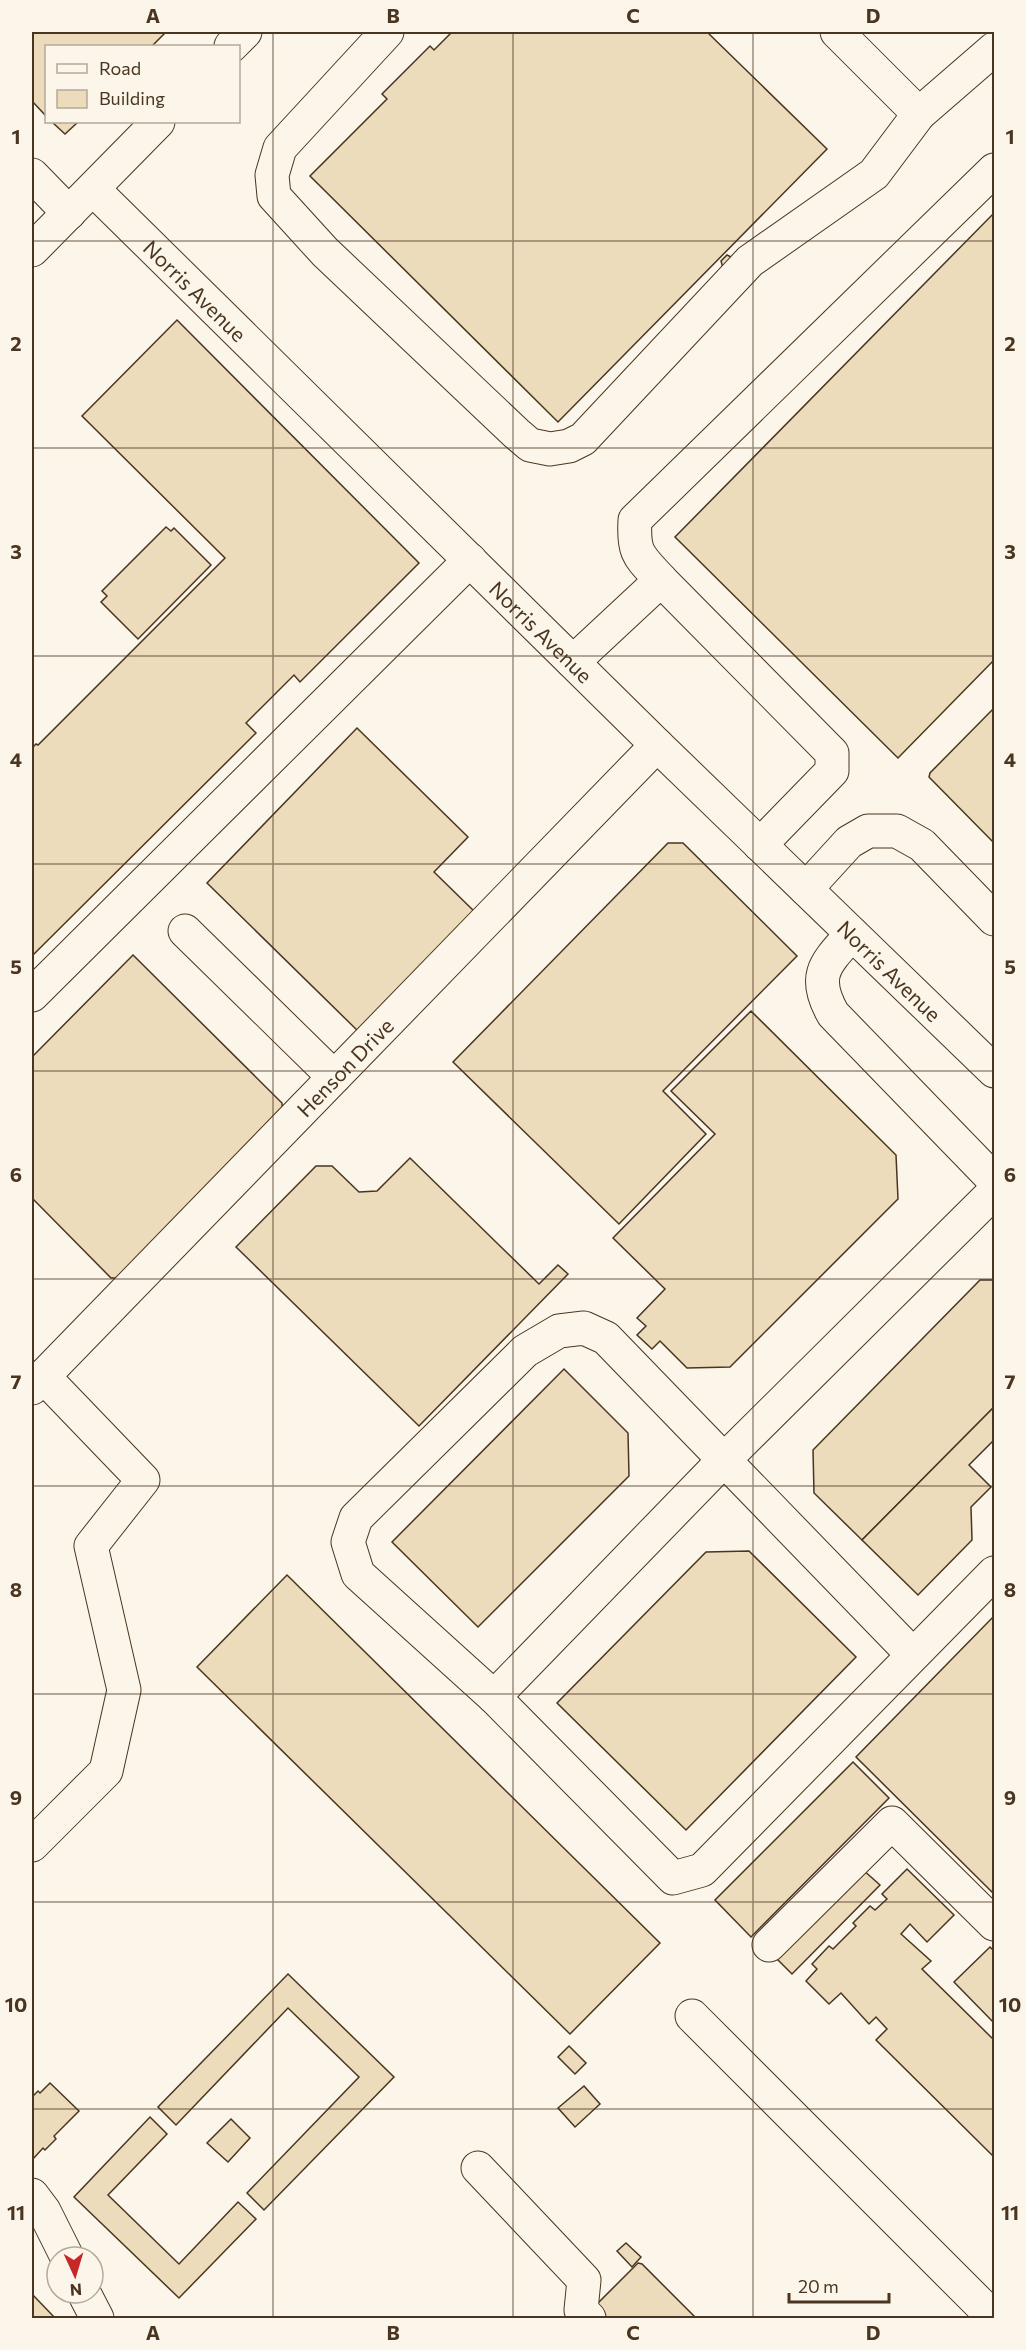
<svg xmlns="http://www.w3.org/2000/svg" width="1026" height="2350" font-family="Commissioner,sans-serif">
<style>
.building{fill:#ecdcbc;stroke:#4a3520;stroke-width:1.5}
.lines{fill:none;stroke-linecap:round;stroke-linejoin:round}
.minor-casing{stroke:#4a3520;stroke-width:35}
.minor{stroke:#fbf6e9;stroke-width:33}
.grid{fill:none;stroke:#4a3520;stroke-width:1.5;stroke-opacity:0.55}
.labels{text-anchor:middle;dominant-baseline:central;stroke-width:4.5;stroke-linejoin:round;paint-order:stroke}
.street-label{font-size:21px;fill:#4a3520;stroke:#fbf6e9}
.neatline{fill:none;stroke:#4a3520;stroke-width:2}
.grid-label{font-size:20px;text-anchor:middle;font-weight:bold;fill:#4a3520}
</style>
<rect width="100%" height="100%" fill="#fbf6e9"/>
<g class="building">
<path d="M 32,32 L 166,32 L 152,46 L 46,46 L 46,116 L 32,101 Z"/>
<path d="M 452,32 L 707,32 L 827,149 L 558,422 L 310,176 L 387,99 L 382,94 L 430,46 L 434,50 Z"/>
<path d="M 52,122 L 78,122 L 65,134 Z"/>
<path d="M 994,213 L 994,660 L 898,758 L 675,537 Z"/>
<path d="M 727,255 L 735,259 L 723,268 L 721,261 Z"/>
<path d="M 177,320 L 419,563 L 300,682 L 294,675 L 246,723 L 256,733 L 32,956 L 32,748 L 36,744 L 38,745 L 225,558 L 82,416 Z"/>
<path d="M 166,527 L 171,531 L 174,528 L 211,565 L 138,639 L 101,602 L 107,596 L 102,591 Z"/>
<path d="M 994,708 L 994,843 L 929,777 L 930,773 Z"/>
<path d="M 357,728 L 468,837 L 434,872 L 477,914 L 361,1034 L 207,883 Z"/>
<path d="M 668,843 L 683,843 L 797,956 L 663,1091 L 706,1134 L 619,1224 L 453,1062 Z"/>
<path d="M 133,955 L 282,1103 L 283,1123 L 128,1278 L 111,1278 L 32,1198 L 32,1057 Z"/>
<path d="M 751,1011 L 896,1155 L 898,1199 L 730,1367 L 687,1368 L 660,1341 L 652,1349 L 637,1335 L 646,1326 L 637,1318 L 665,1289 L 613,1238 L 715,1134 L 671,1091 Z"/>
<path d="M 410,1158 L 539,1284 L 558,1265 L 568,1274 L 419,1426 L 236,1247 L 316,1166 L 332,1166 L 359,1192 L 377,1191 Z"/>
<path d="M 980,1280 L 994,1280 L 994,1407 L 862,1540 L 814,1493 L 813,1450 Z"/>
<path d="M 564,1369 L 628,1433 L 629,1476 L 478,1627 L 392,1542 Z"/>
<path d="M 994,1407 L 994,1440 L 969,1465 L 991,1487 L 971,1507 L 972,1540 L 918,1595 L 862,1540 Z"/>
<path d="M 749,1551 L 856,1657 L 686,1830 L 557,1703 L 706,1552 Z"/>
<path d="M 287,1575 L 660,1943 L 570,2034 L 197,1667 Z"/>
<path d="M 994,1616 L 994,1894 L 856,1757 Z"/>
<path d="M 853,1762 L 889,1798 L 751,1937 L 715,1900 Z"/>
<path d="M 862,1869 L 880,1885 L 792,1974 L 775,1957 Z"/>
<path d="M 907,1869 L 954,1915 L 927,1942 L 910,1924 L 901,1934 L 931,1961 L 922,1969 L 994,2040 L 994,2157 L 876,2040 L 887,2029 L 876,2017 L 869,2024 L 841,1993 L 829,2004 L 806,1981 L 817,1969 L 812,1964 L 829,1946 L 833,1949 L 856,1926 L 853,1923 L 870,1906 L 875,1910 L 887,1899 L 882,1894 Z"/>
<path d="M 990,1947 L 994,1951 L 994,2023 L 954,1982 Z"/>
<path d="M 288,1974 L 394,2077 L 264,2210 L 247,2193 L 359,2077 L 288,2008 L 176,2125 L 158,2107 Z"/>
<path d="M 569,2046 L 586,2063 L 575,2074 L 558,2057 Z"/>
<path d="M 50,2083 L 79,2111 L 54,2136 L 56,2139 L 45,2150 L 43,2148 L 32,2160 L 32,2097 L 38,2091 L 40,2093 Z"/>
<path d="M 584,2086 L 600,2104 L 575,2127 L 558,2108 Z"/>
<path d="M 150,2117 L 167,2134 L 108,2195 L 179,2264 L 238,2202 L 256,2219 L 179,2298 L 74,2197 Z"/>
<path d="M 231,2119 L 250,2138 L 228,2162 L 207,2143 Z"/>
<path d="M 626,2243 L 641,2257 L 632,2267 L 617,2251 Z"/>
<path d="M 638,2263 L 642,2264 L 696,2318 L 604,2318 L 593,2308 Z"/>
<path d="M 32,2294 L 55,2318 L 32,2318 Z"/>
</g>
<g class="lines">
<g class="minor-casing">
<g id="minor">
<path d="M 387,32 L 280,148 L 272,175 L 274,196 L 325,252 L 516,433 L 530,445 L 550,449 L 569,446 L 583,439 L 750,261 L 874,174 L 919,114 L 837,32"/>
<path d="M 231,46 L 245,32"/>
<path d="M 919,114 L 994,49"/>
<path d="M 32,175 L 69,213"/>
<path id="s1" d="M 93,189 L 657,745 L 994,1071"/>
<path d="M 32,250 L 158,122"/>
<path d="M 661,580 C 639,556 633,554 635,520 L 994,170"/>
<path d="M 573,662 L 661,580 L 832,753 L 832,771 L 760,845"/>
<path d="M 806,889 L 849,842 L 868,831 L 897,831 L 922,845 L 994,919"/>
<path d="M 185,931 L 334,1077"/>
<path d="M 852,934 C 826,963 811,975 833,1014 L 994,1180"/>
<path d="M 32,995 L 470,560"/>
<path id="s2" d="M 32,1388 L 657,745"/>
<path d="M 913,1655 L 606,1338 L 584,1328 L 559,1331 L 525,1351 L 356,1518 L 348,1542 L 358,1574 L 494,1697 L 673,1878 L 702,1870 L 994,1573"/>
<path d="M 494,1697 L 723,1461 L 994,1192"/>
<path d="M 32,1845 L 106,1771 L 124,1690 L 91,1546 L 143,1480 L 43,1376"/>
<path d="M 769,1945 L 892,1823 L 994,1924"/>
<path d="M 692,2016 L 994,2318"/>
<path d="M 478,2168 L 584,2280 L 581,2310 L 589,2318"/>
<path d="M 32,2195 L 44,2211 L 67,2257"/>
<path d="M 84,2293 L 97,2318"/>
</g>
</g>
<use href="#minor" class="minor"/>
</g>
<path class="grid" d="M 273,32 L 273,2318M 513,32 L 513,2318M 753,32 L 753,2318M 32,241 L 994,241M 32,448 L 994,448M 32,656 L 994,656M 32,864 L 994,864M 32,1071 L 994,1071M 32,1279 L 994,1279M 32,1486 L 994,1486M 32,1694 L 994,1694M 32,1902 L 994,1902M 32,2109 L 994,2109"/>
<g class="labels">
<g class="street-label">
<text stroke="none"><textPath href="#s1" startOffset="144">Norris Avenue</textPath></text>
<text stroke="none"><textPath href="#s1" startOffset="630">Norris Avenue</textPath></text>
<text stroke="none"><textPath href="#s1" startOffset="1116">Norris Avenue</textPath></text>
<text stroke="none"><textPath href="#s2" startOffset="448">Henson Drive</textPath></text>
</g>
</g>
<rect width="1026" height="2350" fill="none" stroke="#fbf6e9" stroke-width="66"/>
<rect x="45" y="45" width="195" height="78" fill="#fbf6e9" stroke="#b4a999" stroke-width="1.5"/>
<rect x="57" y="64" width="30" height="9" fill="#fbf6e9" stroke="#b4a999" stroke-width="1.5"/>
<text x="99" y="75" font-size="18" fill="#4a3520">Road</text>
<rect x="57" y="90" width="30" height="18" fill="#ecdcbc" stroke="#b4a999" stroke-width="1.5"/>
<text x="99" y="105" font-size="18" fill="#4a3520">Building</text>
<g transform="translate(75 2275) rotate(176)"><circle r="28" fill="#fbf6e9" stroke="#b4a999" stroke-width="1.5"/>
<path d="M0-4.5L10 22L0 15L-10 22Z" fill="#c62828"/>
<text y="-9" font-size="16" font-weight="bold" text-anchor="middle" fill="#4a3520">N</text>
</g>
<path d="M789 2293v9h100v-9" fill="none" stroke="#4a3520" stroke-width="3"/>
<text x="798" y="2293" font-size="18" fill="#4a3520" stroke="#fbf6e9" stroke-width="4.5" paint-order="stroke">20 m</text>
<rect x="33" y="33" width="960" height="2284" class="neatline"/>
<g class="grid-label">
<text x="153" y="23">A</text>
<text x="393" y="23">B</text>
<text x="633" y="23">C</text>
<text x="873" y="23">D</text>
<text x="16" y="144">1</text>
<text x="1010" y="144">1</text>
<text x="16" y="351">2</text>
<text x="1010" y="351">2</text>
<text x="16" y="559">3</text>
<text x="1010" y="559">3</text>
<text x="16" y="767">4</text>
<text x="1010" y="767">4</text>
<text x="16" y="974">5</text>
<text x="1010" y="974">5</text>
<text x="16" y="1182">6</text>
<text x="1010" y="1182">6</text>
<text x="16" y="1389">7</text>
<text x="1010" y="1389">7</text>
<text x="16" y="1597">8</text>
<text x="1010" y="1597">8</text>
<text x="16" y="1805">9</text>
<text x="1010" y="1805">9</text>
<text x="16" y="2012">10</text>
<text x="1010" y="2012">10</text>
<text x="16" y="2220">11</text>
<text x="1010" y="2220">11</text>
<text x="153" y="2340">A</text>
<text x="393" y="2340">B</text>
<text x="633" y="2340">C</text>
<text x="873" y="2340">D</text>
</g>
</svg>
